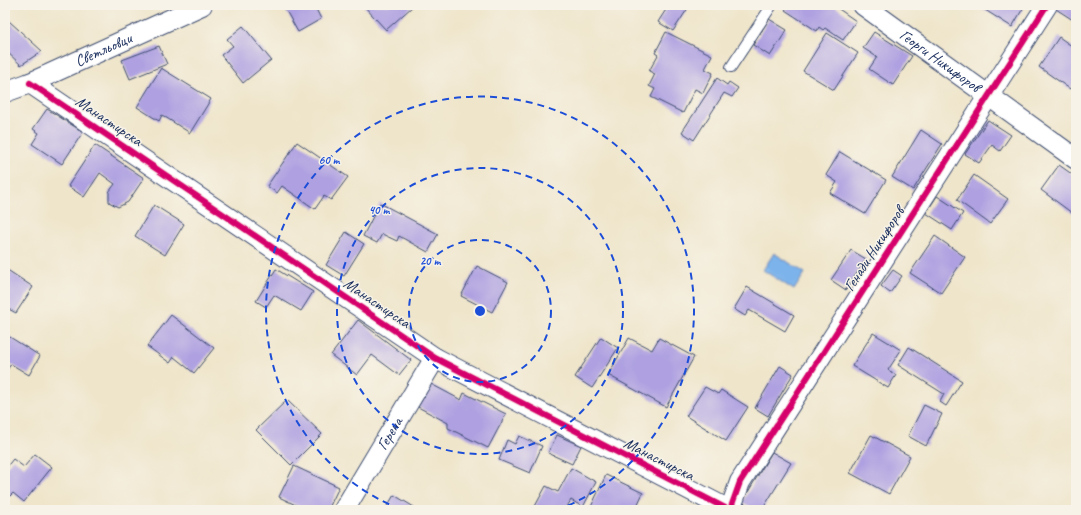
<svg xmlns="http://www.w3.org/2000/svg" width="1081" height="515" font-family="Caveat,sans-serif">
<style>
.water{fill:#7cb3eb;stroke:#4c71a4}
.building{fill:#afa1e1}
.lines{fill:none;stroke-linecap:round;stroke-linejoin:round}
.service-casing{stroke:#3b4a6e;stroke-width:12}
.minor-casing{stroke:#3b4a6e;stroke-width:22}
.service{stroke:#fff;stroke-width:10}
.minor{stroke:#fff;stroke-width:20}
.cycleway-casing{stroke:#f7f3e8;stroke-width:8}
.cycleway{stroke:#d6006c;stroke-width:6}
.ring{fill:none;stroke:#1d4ed8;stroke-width:2;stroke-dasharray:7 5}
.labels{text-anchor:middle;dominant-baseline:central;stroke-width:3;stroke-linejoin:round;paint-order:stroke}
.street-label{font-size:16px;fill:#1b2f5e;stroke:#f7f3e8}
.centre{fill:#1d4ed8;stroke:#f7f3e8;stroke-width:2}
.ring-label{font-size:12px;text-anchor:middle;font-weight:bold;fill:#1d4ed8;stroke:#f7f3e8;stroke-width:3;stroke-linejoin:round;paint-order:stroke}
</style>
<rect width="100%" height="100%" fill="#f7f3e8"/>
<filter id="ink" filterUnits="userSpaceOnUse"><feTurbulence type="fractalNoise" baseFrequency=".025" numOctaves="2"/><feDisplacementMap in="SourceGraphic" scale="8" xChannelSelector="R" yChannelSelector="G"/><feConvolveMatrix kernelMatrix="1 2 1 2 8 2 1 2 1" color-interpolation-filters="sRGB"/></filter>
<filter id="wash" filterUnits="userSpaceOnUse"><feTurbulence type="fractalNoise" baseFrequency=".012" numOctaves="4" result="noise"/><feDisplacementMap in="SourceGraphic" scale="16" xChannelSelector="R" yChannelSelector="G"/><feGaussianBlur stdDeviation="0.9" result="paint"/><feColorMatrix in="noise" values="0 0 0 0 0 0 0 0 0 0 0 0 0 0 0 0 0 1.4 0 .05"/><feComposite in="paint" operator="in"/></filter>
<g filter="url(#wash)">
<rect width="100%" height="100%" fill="#efe5cb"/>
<path class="water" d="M 774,253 L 805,273 L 794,290 L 763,270 Z"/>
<g id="blocks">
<g class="building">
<path d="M 288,5 L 314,5 L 321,19 L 298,32 L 284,7 Z"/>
<path d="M 363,5 L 410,5 L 412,7 L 386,30 Z"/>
<path d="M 669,5 L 690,5 L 673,31 L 658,22 Z"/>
<path d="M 789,5 L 833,5 L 856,21 L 843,40 L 825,28 L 823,30 L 819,27 L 817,31 L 785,10 Z"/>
<path d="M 984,5 L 1025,5 L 1012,27 L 982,8 Z"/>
<path d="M 1058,5 L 1076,5 L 1076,22 L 1056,9 Z"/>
<path d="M 769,19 L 787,30 L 770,56 L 753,45 Z"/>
<path d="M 9,21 L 42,51 L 21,65 L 5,50 L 5,26 Z"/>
<path d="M 243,26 L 271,60 L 243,83 L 221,55 L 233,46 L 227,39 Z"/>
<path d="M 666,32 L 712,55 L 705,69 L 713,73 L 703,93 L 695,89 L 683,113 L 651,97 L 655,89 L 649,86 L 655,74 L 649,71 L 658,55 L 655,53 Z"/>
<path d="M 874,32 L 912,56 L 893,85 L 869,69 L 877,57 L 863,48 Z"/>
<path d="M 827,33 L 858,53 L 834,90 L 803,71 Z"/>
<path d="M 1059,37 L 1076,49 L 1076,81 L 1070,89 L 1039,67 Z"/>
<path d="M 159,46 L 167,64 L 130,79 L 122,60 Z"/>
<path d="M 161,68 L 211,99 L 190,133 L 162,115 L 159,121 L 137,107 Z"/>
<path d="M 717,78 L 727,85 L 729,82 L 738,88 L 732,97 L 724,93 L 694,140 L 682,132 Z"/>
<path d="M 47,109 L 83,132 L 62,164 L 32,144 L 39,133 L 33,129 Z"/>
<path d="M 988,120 L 1011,135 L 1000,151 L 992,145 L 979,163 L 965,154 Z"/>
<path d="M 921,130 L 942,144 L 913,190 L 892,177 Z"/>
<path d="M 297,142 L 348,177 L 331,200 L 324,196 L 315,209 L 282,186 L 277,193 L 267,186 Z"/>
<path d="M 95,145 L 144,178 L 128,202 L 118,207 L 109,202 L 109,192 L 115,184 L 100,173 L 84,197 L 68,186 Z"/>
<path d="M 840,152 L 886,180 L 865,214 L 830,193 L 837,182 L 826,175 Z"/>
<path d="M 1059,165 L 1076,177 L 1076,216 L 1041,190 Z"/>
<path d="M 974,175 L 1008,199 L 990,224 L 957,200 Z"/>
<path d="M 937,196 L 963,213 L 952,230 L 926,213 Z"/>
<path d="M 380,203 L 438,234 L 428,252 L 399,236 L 397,241 L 382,234 L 377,243 L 363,236 Z"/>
<path d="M 154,205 L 184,224 L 165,255 L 135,236 Z"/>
<path d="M 346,232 L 364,244 L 344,276 L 326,265 Z"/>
<path d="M 935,236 L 965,257 L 941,293 L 910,273 Z"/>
<path d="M 851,250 L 866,259 L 846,290 L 831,280 Z"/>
<path d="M 477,266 L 508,282 L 492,312 L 461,296 Z"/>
<path d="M 6,269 L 33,287 L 16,313 L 5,307 L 5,271 Z"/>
<path d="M 276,269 L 313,292 L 301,311 L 274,295 L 266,307 L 256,301 Z"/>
<path d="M 893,270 L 902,276 L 890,293 L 881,286 Z"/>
<path d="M 747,287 L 794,315 L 785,331 L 749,310 L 745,316 L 734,309 Z"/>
<path d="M 171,315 L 214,348 L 194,373 L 174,357 L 170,363 L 147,346 Z"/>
<path d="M 358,320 L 411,360 L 399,375 L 372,355 L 357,375 L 331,355 Z"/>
<path d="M 873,333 L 901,350 L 888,370 L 896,375 L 888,388 L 852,366 Z"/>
<path d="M 5,334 L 40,356 L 29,375 L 11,364 L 5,373 Z"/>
<path d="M 601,337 L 618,348 L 592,388 L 575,377 Z"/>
<path d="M 629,338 L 652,350 L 659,338 L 694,357 L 666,407 L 608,375 Z"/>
<path d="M 909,347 L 962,381 L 946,406 L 940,402 L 944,394 L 898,365 Z"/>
<path d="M 780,366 L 793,374 L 768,416 L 755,408 Z"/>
<path d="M 431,384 L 461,400 L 464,393 L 506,414 L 488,448 L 448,428 L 448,423 L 418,407 Z"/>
<path d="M 705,387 L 718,394 L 721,390 L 748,407 L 726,441 L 686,416 Z"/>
<path d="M 287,400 L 322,434 L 291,465 L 256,430 Z"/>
<path d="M 924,405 L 942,414 L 926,446 L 908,436 Z"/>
<path d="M 557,435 L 581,446 L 572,464 L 548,453 Z"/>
<path d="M 871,435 L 910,456 L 889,494 L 850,473 Z"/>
<path d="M 519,436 L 542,446 L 530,473 L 499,460 L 507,440 L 515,444 Z"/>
<path d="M 772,452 L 791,463 L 762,510 L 756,510 L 742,502 Z"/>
<path d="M 35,454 L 52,467 L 24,502 L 13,493 L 10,496 L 5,492 L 5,469 L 13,459 L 24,467 Z"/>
<path d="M 294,466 L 339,487 L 328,510 L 306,510 L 279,497 Z"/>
<path d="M 571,468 L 596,482 L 583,507 L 571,500 L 565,510 L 533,510 L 546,486 L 558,492 Z"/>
<path d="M 606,475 L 643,493 L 635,510 L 592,510 L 590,509 Z"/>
<path d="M 394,495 L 419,510 L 385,510 Z"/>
</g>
</g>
</g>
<g filter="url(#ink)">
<use href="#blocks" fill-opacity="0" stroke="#3b4a6e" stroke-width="1"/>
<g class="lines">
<g class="service-casing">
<path id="service" d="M 731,67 L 772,5"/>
</g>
<g class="minor-casing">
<g id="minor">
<path id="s1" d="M 863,5 L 1076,159"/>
<path d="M 30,83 L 435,358 L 729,510"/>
<path id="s2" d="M 5,92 L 30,83 L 202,5"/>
<path id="s3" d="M 344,510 L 435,358"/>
<path d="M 730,510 L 740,482 L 1047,5"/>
</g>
</g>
<use href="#service" class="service"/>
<use href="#minor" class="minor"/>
<g class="cycleway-casing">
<g id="cycleway">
<path d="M 30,83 L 435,358 L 729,510"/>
<path d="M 730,510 L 740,482 L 1047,5"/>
</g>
</g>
<use href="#cycleway" class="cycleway"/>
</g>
</g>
<g class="ring">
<circle cx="480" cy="311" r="71"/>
<circle cx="480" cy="311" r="143"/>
<path d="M400 509A214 214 0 1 1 560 509"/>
</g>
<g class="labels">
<g class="street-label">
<text stroke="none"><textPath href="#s2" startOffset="107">Светльовци</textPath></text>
<text stroke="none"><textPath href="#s1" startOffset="95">Георги Никифоров</textPath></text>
<text transform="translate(109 121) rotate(34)">Манастирска</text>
<text transform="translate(874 249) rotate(-57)">Генади Никифоров</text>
<text transform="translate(377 303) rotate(34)">Манастирска</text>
<text stroke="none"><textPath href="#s3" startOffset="89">Герена</textPath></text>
<text transform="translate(659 459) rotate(27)">Манастирска</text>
</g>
</g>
<circle cx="480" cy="311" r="6" class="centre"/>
<g class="ring-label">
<text x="329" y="164">60 m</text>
<text x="379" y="214">40 m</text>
<text x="430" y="265">20 m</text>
</g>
<rect width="1081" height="515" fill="none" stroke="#f7f3e8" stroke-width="20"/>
</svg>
